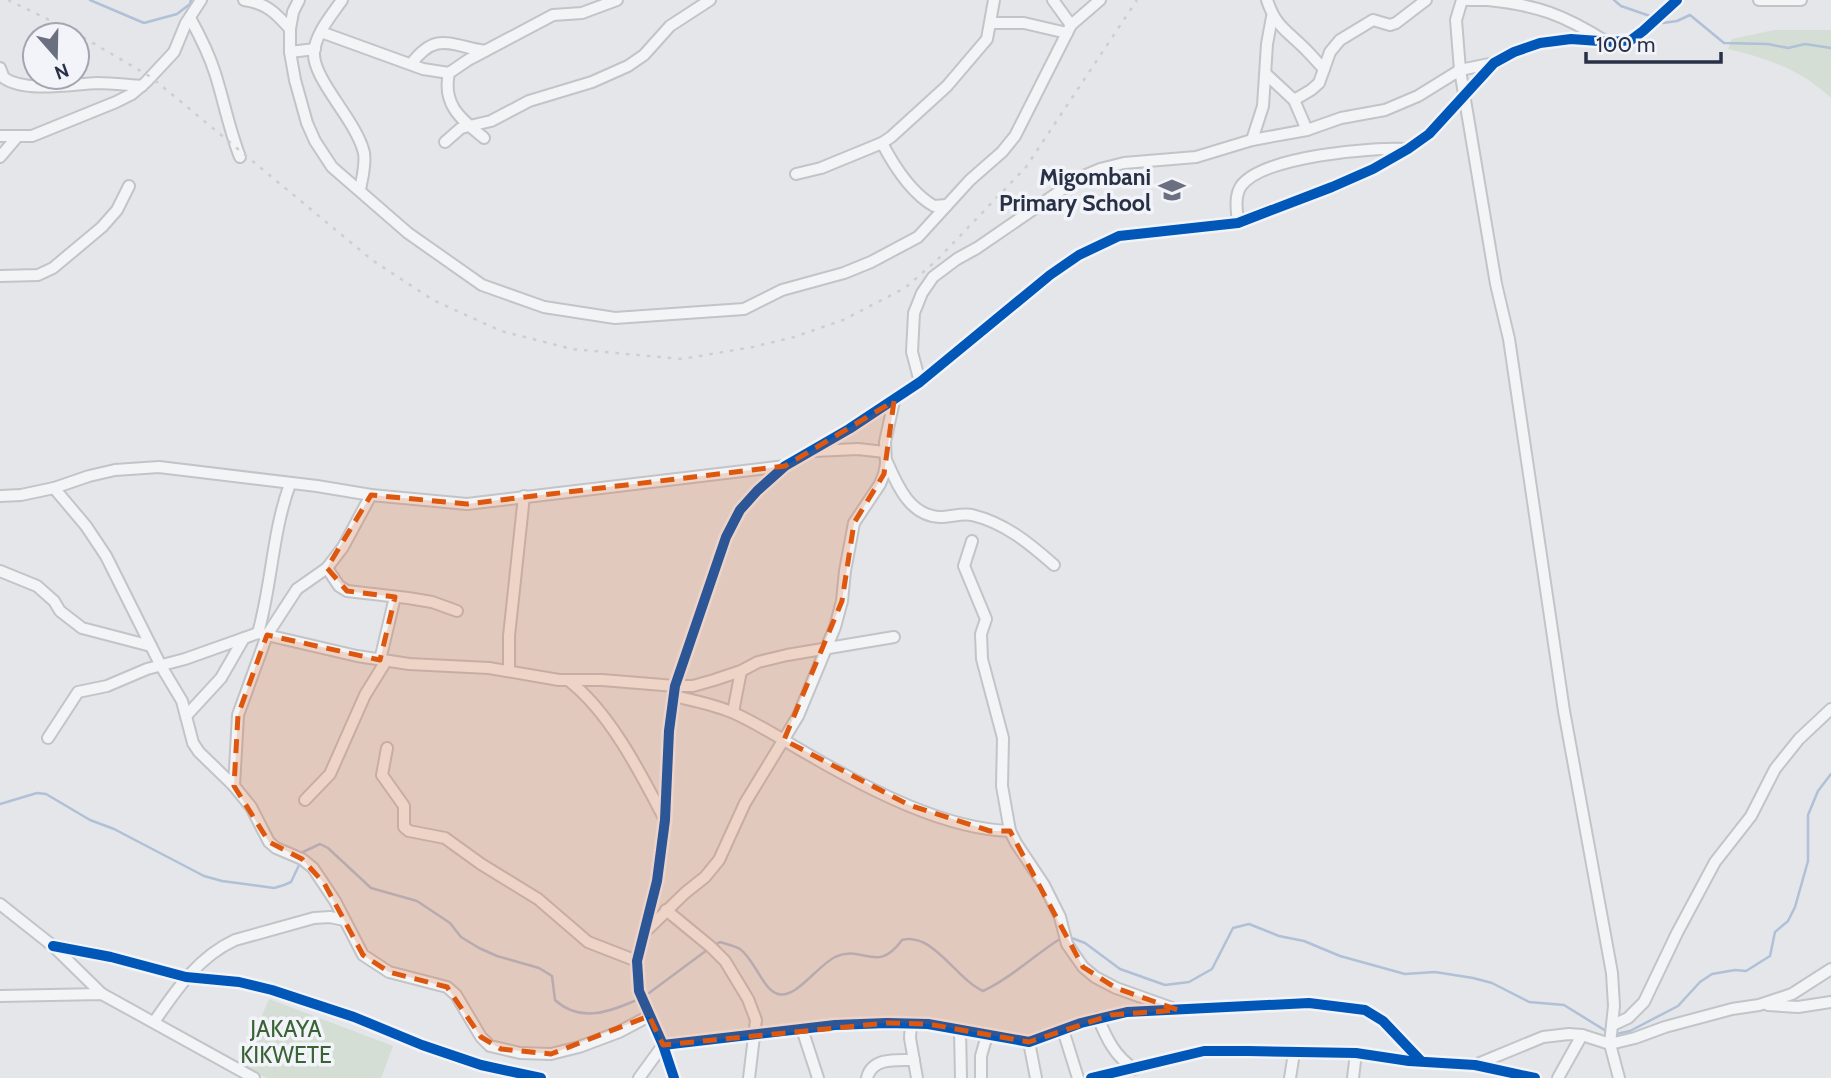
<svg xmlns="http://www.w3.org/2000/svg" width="1831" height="1078" font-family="Cabin,sans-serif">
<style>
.green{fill:#d4ded4}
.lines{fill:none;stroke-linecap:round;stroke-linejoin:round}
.stream{stroke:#b0c0d7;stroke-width:2.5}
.street-casing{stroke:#c2c4c8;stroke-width:14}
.street{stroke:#f3f4f6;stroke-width:10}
.rail{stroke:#cdced1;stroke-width:2.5;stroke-dasharray:3.5 7;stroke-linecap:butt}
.cycleway-casing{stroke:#f2f4f9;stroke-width:15}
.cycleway{stroke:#0057b8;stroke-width:10}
.marked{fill:#de570f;fill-opacity:0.2;stroke:#de570f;stroke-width:5;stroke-dasharray:14 9;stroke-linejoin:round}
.labels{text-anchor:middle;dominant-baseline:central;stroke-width:7;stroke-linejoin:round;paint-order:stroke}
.poi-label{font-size:23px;font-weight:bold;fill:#283146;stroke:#f2f4f9;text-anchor:end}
.park-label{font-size:23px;fill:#396334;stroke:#f2f4f9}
</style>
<rect width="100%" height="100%" fill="#e4e6ea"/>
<g class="green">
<path d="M 1774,30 L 1831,30 L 1831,98 C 1802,70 1767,58 1728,49 L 1732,39 Z"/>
<path d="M 269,999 L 393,1046 L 381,1078 L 267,1078 L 240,1066 Z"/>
</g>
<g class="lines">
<g class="stream">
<path d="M 90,0 L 144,23 L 177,14 L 190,4 L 191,0"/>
<path d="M 1614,0 L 1621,6 L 1650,16"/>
<path d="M 1663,23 L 1677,21 L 1690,15 L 1724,43 L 1768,44 L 1788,48 L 1805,44 L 1831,48"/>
<path d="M 0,804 L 37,793 L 46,794 L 90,820 L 114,829 L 204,876 L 222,881 L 274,888 L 284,885 L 291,882 L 301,861"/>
<path d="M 303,855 L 303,852 L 320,844 L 328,848 L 371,888 L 417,901 L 450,923 L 461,937 L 479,948 L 497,956 L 539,968 L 552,976 L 555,1000 C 581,1024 612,1011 639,999"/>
<path d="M 1069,937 L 1085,943 L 1120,969 L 1165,985 L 1189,982 L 1212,969 L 1233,928 L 1249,924 L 1279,936 L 1304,941 L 1340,956 L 1405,974 L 1435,972 L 1473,978 L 1492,983 L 1529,1002 L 1564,1005 L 1606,1031"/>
<path d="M 713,946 L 720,942 C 726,944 735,946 740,949 C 755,960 763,990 778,994 C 796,999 817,966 835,957 C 863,944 877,975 902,940 C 933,932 956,979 983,991 C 1013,977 1035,954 1063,937"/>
<path d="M 645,996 L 707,950"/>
<path d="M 1616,1034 L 1630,1031 L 1678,1006 L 1700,982 L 1712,974 L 1735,970 L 1746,971 L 1770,956 L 1775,932 L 1788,921 L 1795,907 L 1808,861 L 1808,815 L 1818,791 L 1831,774"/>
</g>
<g class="street-casing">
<g id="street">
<path d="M 244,0 C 266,3 276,13 290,29"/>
<path d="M 299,0 L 293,12 L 290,29 L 290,52 L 295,80 L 307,123 L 315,141 L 332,167 L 408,233 L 482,285 L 544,307 L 615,318 L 744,309 L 782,290 L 844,273 L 871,262 L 918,237 L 970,180 L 1002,152 L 1015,136 L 1071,25 L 1100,0"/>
<path d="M 342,0 C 331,16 316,33 314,52 C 312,79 357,121 364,153 C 366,165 362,178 360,190"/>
<path d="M 1053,0 L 1071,25"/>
<path d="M 1267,0 C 1275,24 1283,28 1300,44 C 1309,52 1316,61 1324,69"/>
<path d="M 1462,0 L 1456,20 L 1460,70 L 1496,284 L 1509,339 L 1564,711 L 1612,973 L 1614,1006 L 1610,1044 L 1619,1078"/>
<path d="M 1467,0 L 1487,0"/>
<path d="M 1488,0 C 1537,5 1564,15 1605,41"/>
<path d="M 1759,0 L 1801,0"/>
<path d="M 190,18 C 200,36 209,54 215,73 C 224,101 229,129 240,157"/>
<path d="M 991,23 L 1024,23 L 1067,33"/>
<path d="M 321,32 L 423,69 L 449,73"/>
<path d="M 290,52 L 315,49"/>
<path d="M 411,64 C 436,31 449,45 485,51"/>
<path d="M 0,68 L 4,78 C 26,93 72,84 97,83 C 112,83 127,85 142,86"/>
<path d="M 1266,74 L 1294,100 L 1307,130"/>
<path d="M 1294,100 L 1311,90 L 1319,83 L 1330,52 L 1340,40 L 1373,20 L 1390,25 L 1396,23 L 1426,0"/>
<path d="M 0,136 L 32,136 L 116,102 L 132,94 L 146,82 L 174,52 L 186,23 L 201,0"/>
<path d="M 484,138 C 461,119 442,105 449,73 L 468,60 L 553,15 L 582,13 L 617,0"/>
<path d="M 1252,140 L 1263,106 L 1267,44 L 1272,17"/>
<path d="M 445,142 L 461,128 L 491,121 L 529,101 L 592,82 L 628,66 L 644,55 L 670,26 L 710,0"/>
<path d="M 882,143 C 894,166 911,193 934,206 L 947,205"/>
<path d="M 0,157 L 17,137"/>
<path d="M 796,174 L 821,168 L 882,143 L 891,137 L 947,86 L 987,39 L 994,0"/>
<path d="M 1238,223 C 1237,211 1234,197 1241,186 C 1263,156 1373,147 1408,149"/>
<path d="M 0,276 L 38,275 L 53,268 L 102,227 L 117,210 L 129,186"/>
<path d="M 920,382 L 912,352 L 914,313 L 922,293 L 933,277 L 957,259 L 977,248 L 1079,178 L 1100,169 L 1124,163 L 1196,157 L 1252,140 L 1307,130 L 1341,118 L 1385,110 L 1418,96 L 1460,70 L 1494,63"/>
<path d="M 814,451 L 858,449 L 885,452"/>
<path d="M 887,462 C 897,485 910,516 940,517 C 951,517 961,513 972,515 C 1005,523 1029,543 1054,565"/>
<path d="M 54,488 L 86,526 L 106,556 L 161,666 L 182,701 L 193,743 L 199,752 L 234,786 L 251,807 L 269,842 L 276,848 L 302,859 L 313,868 L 335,901 L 363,955 L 389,972 L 447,987 L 456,995 L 481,1037 L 490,1046 L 520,1053 L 551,1054 L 579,1047 L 619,1032 L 649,1016"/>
<path d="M 0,496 L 21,495 L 54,488 L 89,476 L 115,470 L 159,467 L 317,486 L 371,495 L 467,504 L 785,466"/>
<path d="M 972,541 L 964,566 L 986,619 L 981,634 L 982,659 L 1003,738 L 1002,786 L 1010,831 L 1016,843 L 1044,885 L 1060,917 L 1067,944 L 1083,967 L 1095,977 L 1116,988 L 1172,1008"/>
<path d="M 327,568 L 339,586 L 347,591 L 408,598 L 432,602 L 457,611"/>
<path d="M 0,571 L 37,586 L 54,601 L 60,611 L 82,628 L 151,646"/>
<path d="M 258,633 C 272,584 272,533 290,484"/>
<path d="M 380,660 L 395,597"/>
<path d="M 509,671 L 509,636 L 524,496"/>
<path d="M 568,680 C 610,712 641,774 665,820"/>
<path d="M 674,696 C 695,701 717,705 736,714 C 762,726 786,742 811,756 C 868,789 944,829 1010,831"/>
<path d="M 733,712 L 741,671"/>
<path d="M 186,716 L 221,678 L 244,638"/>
<path d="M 48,738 L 78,692 L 107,686 L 147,669 L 185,659 L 258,633 L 357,656 L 409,664 L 489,668 L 559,680 L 602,680 L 675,686 L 693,686 L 714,680 L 741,671 L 758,662 L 787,655 L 894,637"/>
<path d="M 387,748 L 382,775 L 404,806 L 404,827 L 409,831 L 445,838 L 481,864 L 538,899 L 588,942 L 637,961"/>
<path d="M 234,786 L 238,715 L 267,635 L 297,589 L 327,568 L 343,547 L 371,495"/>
<path d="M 305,800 L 330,774 L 365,695 L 386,661"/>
<path d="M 0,904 L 53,946 L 102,994"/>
<path d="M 666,910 L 711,947 L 725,961 L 748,999 L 756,1020 L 749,1078"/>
<path d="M 646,931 L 685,893 L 705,877 L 719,860 L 745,803 L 798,716 L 835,627 L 842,601 L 845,571 L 854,523 L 880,484 L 884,474 L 886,464 L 885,442 L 894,401"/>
<path d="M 53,946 L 111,957 L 186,977 L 239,982 L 272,990 L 354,1017 L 422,1045 L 481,1065 L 541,1078"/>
<path d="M 0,996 L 102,994 L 254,1078"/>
<path d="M 1768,1005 L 1798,1007 L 1831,1002"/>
<path d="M 1098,1018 C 1107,1039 1114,1055 1134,1069"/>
<path d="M 154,1022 C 176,990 198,957 235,940 L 314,918 L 330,917 L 344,920"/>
<path d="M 911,1023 L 910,1038 L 917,1078"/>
<path d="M 1613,1025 L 1628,1018 L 1644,1002 L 1677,933 L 1715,862 L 1751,816 L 1775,769 L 1799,739 L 1831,709"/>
<path d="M 802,1029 L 818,1078"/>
<path d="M 960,1030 L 961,1078"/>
<path d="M 1063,1030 L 1078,1078"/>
<path d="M 1029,1042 L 1036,1078"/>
<path d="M 1475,1065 L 1543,1037 L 1569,1034 L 1582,1035 L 1610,1044 L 1635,1038 L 1665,1027 L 1732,1009 L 1759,1005 L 1792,994 L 1831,969"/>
<path d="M 639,1078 L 663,1045 L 835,1025 L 887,1023 L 928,1024 L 1029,1042 L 1081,1023 L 1127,1012 L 1309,1003 L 1365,1010 L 1383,1021 L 1421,1061"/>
<path d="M 674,1078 L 663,1045 L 639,991 L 637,961 L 657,881 L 665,820 L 669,731 L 675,686 L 726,537 L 740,510 L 757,491 L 785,466 L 849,429 L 920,382 L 1050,275 L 1079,255 L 1119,236 L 1238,223 L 1332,187 L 1373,169 L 1408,149 L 1429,134 L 1494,63 L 1514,52 L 1540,43 L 1571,39 L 1613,42 L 1631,40 L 1643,31 L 1677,0"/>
<path d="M 867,1078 C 872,1057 897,1060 914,1060"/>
<path d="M 981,1078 L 981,1056 L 987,1035"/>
<path d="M 1091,1078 L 1204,1051 L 1248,1051 L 1356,1053 L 1409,1061 L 1475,1065 L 1535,1078"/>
<path d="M 1290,1078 L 1294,1053"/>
<path d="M 1353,1078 L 1356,1053"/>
<path d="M 1558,1078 L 1582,1035"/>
</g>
</g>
<use href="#street" class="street"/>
<path class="rail" d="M 8,0 L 74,32 L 151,77 L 372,260 L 433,300 L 501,331 L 572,349 L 682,359 L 753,347 L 794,337 L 843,320 L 905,288 L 937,260 L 1026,167 L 1137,0"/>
<g class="cycleway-casing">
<g id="cycleway">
<path d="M 53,946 L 111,957 L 186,977 L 239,982 L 272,990 L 354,1017 L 422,1045 L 481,1065 L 541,1078"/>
<path d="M 663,1045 L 835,1025 L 887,1023 L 928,1024 L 1029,1042 L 1081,1023 L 1127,1012 L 1309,1003 L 1365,1010 L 1383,1021 L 1421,1061"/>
<path d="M 674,1078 L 663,1045 L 639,991 L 637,961 L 657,881 L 665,820 L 669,731 L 675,686 L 726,537 L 740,510 L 757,491 L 785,466 L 849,429 L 920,382 L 1050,275 L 1079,255 L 1119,236 L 1238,223 L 1332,187 L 1373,169 L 1408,149 L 1429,134 L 1494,63 L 1514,52 L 1540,43 L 1571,39 L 1613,42 L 1631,40 L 1643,31 L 1677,0"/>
<path d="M 1091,1078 L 1204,1051 L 1248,1051 L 1356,1053 L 1409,1061 L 1475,1065 L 1535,1078"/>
</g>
</g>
<use href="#cycleway" class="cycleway"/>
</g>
<path class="marked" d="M 894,401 L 884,474 L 854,523 L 842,601 L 784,740 L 909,805 L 990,831 L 1010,831 L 1083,967 L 1116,988 L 1178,1010 L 1111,1015 L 1029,1042 L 928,1024 L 887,1023 L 663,1045 L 649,1016 L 551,1054 L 501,1049 L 481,1037 L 447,987 L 389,972 L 363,955 L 324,883 L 302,859 L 269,842 L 234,786 L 238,715 L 267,635 L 380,660 L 395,597 L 347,591 L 327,568 L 371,495 L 467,504 L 785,466 Z"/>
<defs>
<g id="school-bare" transform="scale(2.1)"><path d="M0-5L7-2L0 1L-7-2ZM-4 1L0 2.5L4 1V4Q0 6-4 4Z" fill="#6a707f" stroke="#f2f4f9" stroke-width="2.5" paint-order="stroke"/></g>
</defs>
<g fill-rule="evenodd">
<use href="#school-bare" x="1172" y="190"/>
</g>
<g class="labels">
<g class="poi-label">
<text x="1151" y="177">Migombani<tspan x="1151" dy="26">Primary School</tspan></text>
</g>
<g class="park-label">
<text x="286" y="1029">JAKAYA<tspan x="286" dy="26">KIKWETE</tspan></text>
</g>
</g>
<g transform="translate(56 56) rotate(160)"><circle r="33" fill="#f2f4f9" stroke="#a1a6b1" stroke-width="2"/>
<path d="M0-5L12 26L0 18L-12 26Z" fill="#6a707f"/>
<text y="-10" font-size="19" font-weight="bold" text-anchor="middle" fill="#283146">N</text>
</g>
<path d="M1586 52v10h135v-10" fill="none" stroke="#283146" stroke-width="3.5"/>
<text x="1596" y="52" font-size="21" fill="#283146" stroke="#f2f4f9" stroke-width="5" paint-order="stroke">100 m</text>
</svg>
